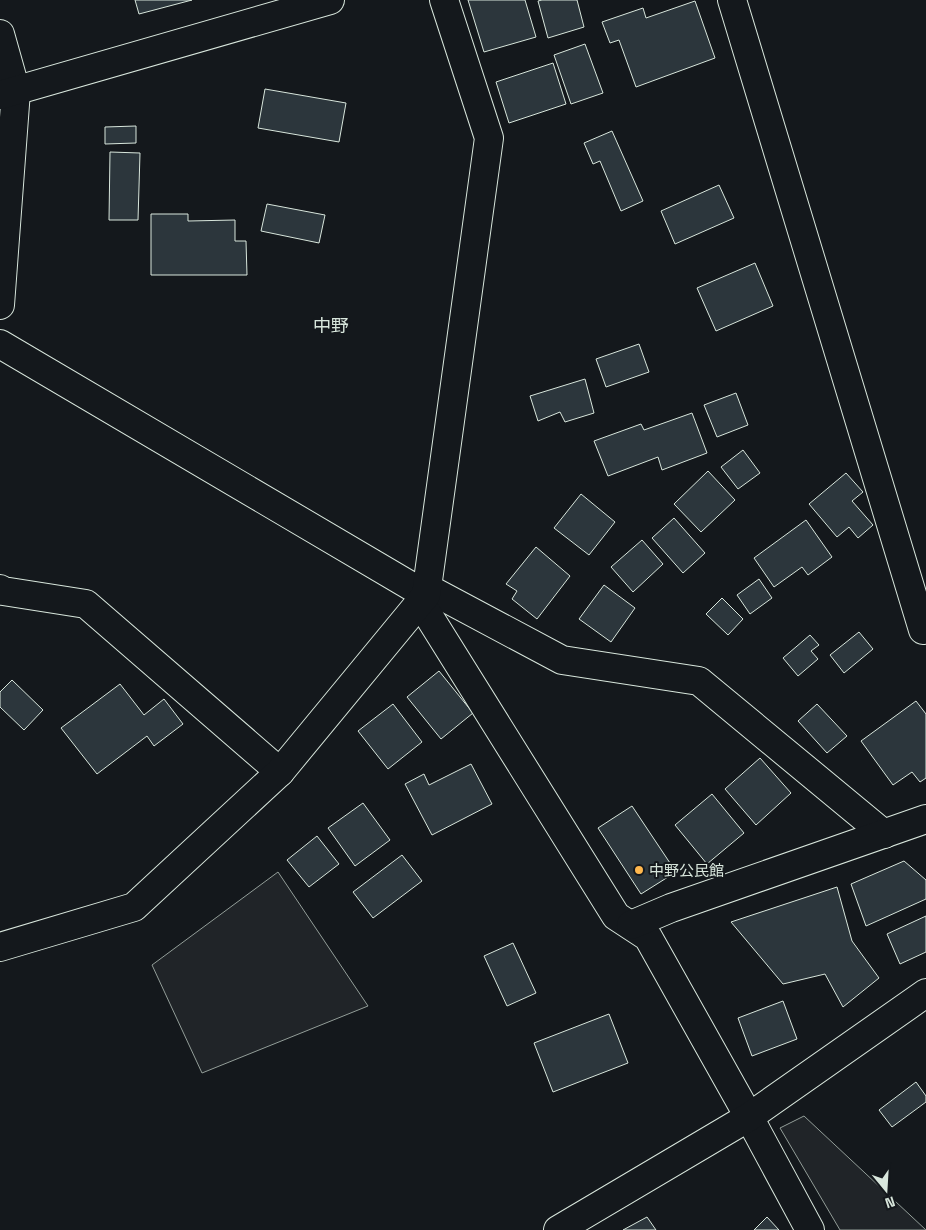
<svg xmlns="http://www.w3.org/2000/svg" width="926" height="1230" font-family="'Space Grotesk','Noto Sans JP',sans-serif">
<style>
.green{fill:#202428;stroke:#939e99}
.building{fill:#2c363c;stroke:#d8e6dc}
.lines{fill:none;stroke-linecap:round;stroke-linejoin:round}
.street-casing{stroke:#d8e6dc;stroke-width:30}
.street{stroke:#14181c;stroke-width:28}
.poi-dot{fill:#ffb74d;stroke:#14181c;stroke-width:2}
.labels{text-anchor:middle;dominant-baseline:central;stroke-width:4;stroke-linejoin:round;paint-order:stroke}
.poi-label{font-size:15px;fill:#d8e6dc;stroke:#14181c;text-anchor:start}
.quarter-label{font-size:18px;fill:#d8e6dc;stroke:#14181c}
</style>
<rect width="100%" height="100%" fill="#14181c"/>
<g class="green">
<path d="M 278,872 L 368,1006 L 202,1073 L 152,965 Z"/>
<path d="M 804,1116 L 926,1230 L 840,1230 L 780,1128 Z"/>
</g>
<g class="building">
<path d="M 135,0 L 192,0 L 139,14 Z"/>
<path d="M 468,0 L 525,0 L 536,37 L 484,52 Z"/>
<path d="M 542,0 L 577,0 L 584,27 L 548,38 L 538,1 Z"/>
<path d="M 695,1 L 715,58 L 636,87 L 619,40 L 610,43 L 602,22 L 643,8 L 646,18 Z"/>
<path d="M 585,44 L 603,93 L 571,104 L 554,55 Z"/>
<path d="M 553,63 L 566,104 L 509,123 L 496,82 Z"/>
<path d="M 265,89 L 346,103 L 339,142 L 258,128 Z"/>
<path d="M 136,126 L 136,143 L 105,144 L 105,127 Z"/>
<path d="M 612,131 L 643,201 L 621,211 L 600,161 L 593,164 L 584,143 Z"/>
<path d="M 110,152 L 140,153 L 138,220 L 109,220 Z"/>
<path d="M 719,185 L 734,218 L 675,244 L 661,211 Z"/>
<path d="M 267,204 L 325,215 L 319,243 L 261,231 Z"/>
<path d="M 151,214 L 188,214 L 188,221 L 235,220 L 235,241 L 246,241 L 247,275 L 151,275 Z"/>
<path d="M 755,263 L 773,306 L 716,331 L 697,288 Z"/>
<path d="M 639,344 L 649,372 L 606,387 L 596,359 Z"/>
<path d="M 585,379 L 594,413 L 565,422 L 560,412 L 538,421 L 530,396 Z"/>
<path d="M 736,393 L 748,425 L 717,437 L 704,405 Z"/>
<path d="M 692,413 L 707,453 L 662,470 L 658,457 L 608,476 L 594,441 L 641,424 L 644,430 Z"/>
<path d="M 743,450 L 760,473 L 738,489 L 721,467 Z"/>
<path d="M 708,471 L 735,500 L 701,532 L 674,504 Z"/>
<path d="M 846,473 L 863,492 L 852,501 L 873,525 L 858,538 L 849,527 L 837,537 L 809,504 Z"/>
<path d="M 581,494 L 615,522 L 589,555 L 554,528 Z"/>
<path d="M 674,518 L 705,553 L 683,573 L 652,538 Z"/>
<path d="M 806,520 L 832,557 L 808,575 L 802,567 L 774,587 L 754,558 Z"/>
<path d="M 642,540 L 663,564 L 633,592 L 611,567 Z"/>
<path d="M 536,547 L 570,576 L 537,619 L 512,599 L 517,591 L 506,584 Z"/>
<path d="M 759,579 L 772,598 L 750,614 L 737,595 Z"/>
<path d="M 604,585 L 635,608 L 611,642 L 579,619 Z"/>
<path d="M 722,598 L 743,619 L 728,635 L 706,614 Z"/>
<path d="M 859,632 L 873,649 L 844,673 L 830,655 Z"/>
<path d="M 810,635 L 819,645 L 811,651 L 818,659 L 798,676 L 783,658 Z"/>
<path d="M 439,671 L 473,713 L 441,739 L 407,697 Z"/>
<path d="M 12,680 L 43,710 L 24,730 L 0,707 L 0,692 Z"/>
<path d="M 120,684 L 144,715 L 164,699 L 183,724 L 154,746 L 147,736 L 97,774 L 61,728 Z"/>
<path d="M 916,701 L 926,714 L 926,778 L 920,782 L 912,772 L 893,785 L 861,741 Z"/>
<path d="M 393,704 L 422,742 L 388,769 L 358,731 Z"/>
<path d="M 817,704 L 847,736 L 827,753 L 798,721 Z"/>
<path d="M 760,758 L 791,793 L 756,825 L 725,789 Z"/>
<path d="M 471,764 L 492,804 L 432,835 L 405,784 L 424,774 L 429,785 Z"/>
<path d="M 712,794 L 744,833 L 707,864 L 675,825 Z"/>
<path d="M 363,803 L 390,840 L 355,866 L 328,828 Z"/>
<path d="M 632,806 L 676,872 L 641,894 L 598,828 Z"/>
<path d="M 317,836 L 339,864 L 309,887 L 287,860 Z"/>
<path d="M 402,855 L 422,881 L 373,918 L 353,892 Z"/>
<path d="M 904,861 L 926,880 L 926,899 L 866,926 L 851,884 Z"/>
<path d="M 837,887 L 852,941 L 879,978 L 843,1007 L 825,974 L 783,984 L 731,922 Z"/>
<path d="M 926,916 L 926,952 L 900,964 L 887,934 Z"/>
<path d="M 513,943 L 536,993 L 507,1006 L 484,956 Z"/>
<path d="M 783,1001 L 797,1039 L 752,1056 L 738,1018 Z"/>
<path d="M 609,1014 L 628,1063 L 553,1092 L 534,1043 Z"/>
<path d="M 916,1082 L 926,1096 L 926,1102 L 892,1127 L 879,1110 Z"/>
<path d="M 647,1217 L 656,1230 L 623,1230 Z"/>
<path d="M 767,1217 L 779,1230 L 754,1230 Z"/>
</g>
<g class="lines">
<g class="street-casing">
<g id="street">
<path d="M 732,0 L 923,630 L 926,629"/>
<path d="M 0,34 L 16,91 L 0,305"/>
<path d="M 0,95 L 330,0"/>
<path d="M 0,344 L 426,595"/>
<path d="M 427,588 L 562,660 L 699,681 L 884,834"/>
<path d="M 0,589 L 3,591 L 86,604 L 280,772"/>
<path d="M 420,602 L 616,916 L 648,937 L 749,1117 L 810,1230"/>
<path d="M 631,925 L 671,908 L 926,819"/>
<path d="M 0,947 L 134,907 L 280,772 L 426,595 L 489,138 L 444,0"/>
<path d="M 558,1230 L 749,1117 L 926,993"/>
</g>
</g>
<use href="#street" class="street"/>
</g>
<circle class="poi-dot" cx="639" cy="870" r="5"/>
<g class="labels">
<g class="poi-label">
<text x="649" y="870">中野公民館</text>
</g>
<g class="quarter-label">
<text x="331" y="325">中野</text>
</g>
</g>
<g transform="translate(886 1190) rotate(162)" stroke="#14181c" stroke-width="4" paint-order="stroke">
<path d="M0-4L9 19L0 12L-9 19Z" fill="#d8e6dc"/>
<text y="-8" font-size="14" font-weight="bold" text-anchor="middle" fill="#d8e6dc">N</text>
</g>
</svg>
